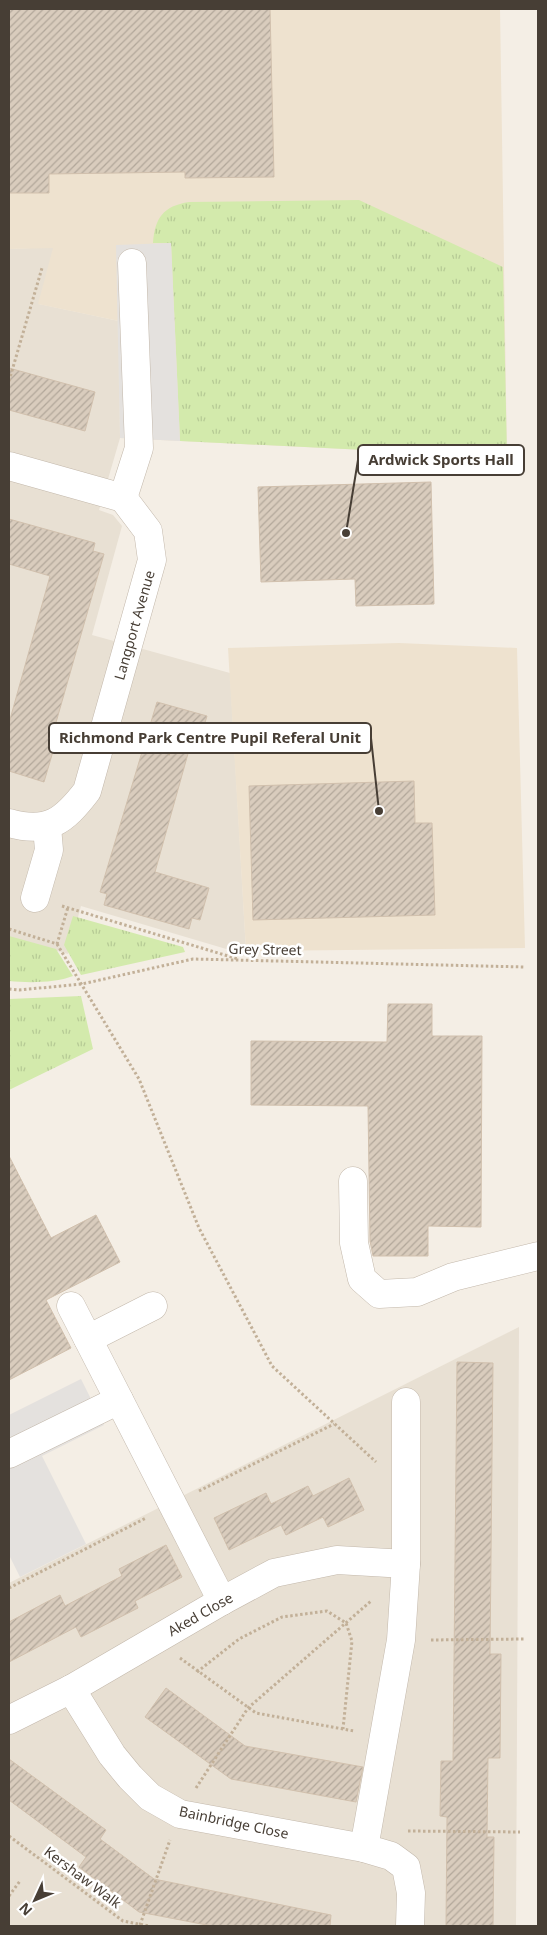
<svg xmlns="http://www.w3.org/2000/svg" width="547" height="1935" font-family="'Noto Sans',sans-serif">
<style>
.residential{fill:#e8e0d3}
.education{fill:#eee2cf}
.grass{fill:url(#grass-tufts)}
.parking{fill:#e4e1de}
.building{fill:url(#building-hatch);stroke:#d1c0ad}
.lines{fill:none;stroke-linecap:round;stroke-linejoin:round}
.minor-casing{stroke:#c3b8ab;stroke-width:29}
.path{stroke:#c2b098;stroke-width:3;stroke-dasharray:2.5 2.5;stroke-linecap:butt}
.minor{stroke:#fff;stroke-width:28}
.labels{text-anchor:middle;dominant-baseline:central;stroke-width:5;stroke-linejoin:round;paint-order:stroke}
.street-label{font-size:14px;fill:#473e35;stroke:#fff}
.leader{fill:none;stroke:#473e35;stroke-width:2}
.callout-dot{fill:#473e35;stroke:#fff;stroke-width:2}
.callout{fill:#fff;stroke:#473e35;stroke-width:2}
.callout-label{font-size:15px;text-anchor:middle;font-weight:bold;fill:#473e35}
</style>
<defs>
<pattern id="grass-tufts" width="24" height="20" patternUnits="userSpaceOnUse" patternTransform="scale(1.25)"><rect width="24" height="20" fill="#d3eaac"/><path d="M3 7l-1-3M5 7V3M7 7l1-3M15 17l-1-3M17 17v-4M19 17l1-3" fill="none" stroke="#b6ca95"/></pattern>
<pattern id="building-hatch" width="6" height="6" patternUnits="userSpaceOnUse" patternTransform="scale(1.25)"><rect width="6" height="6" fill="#d9ccbd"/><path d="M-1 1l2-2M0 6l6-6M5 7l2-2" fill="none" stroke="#b2a79a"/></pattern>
</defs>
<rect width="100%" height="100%" fill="#f4eee5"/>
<g class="residential">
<path d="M 54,247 L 39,304 L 119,321 L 120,438 L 99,510 L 113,515 L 122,526 L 92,635 L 230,673 L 246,951 L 233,951 L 81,906 L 68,954 L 9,937 L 9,249 Z"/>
<path d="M 519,1327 L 516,1926 L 9,1926 L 9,1583 Z"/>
</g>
<g class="education">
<path d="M 9,9 L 500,9 L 507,457 L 120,438 L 119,321 L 38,304 L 53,248 L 9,249 Z"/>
<path d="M 399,643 L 517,648 L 525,948 L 246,951 L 228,648 Z"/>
</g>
<g class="grass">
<path d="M 359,200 L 503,267 L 507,457 L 180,441 L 171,243 L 153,243 C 155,218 163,206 189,202 Z"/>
<path d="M 73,916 L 183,947 L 185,952 L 81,975 L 64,945 Z"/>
<path d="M 9,936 L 56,949 L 73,976 C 55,983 28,983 9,981 Z"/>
<path d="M 81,996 L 93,1049 L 9,1090 L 9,999 Z"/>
</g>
<g class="parking">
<path d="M 171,243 L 180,441 L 120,438 L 116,245 Z"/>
<path d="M 81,1379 L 104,1425 L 42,1456 L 86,1544 L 20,1577 L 9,1555 L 9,1415 Z"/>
</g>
<g class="building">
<path d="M 9,9 L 270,9 L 274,177 L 185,178 L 185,172 L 49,174 L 49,193 L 9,193 Z"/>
<path d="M 9,368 L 95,392 L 85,431 L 9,410 Z"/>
<path d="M 431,482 L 434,604 L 356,606 L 355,579 L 261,582 L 258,487 Z"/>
<path d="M 9,519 L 95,543 L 93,551 L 104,554 L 49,747 L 54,748 L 44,782 L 9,771 L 9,723 L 50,576 L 9,564 Z"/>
<path d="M 157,702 L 207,716 L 196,752 L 189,750 L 155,872 L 209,888 L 200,920 L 192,918 L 189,929 L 104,905 L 107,894 L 100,892 Z"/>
<path d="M 414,781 L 415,823 L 432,823 L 435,915 L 253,920 L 249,786 Z"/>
<path d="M 388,1004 L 432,1004 L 432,1036 L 482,1036 L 481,1227 L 428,1226 L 428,1256 L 373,1256 L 370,1241 L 368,1106 L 251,1105 L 251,1041 L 387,1042 Z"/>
<path d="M 9,1156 L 51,1238 L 96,1215 L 120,1262 L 46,1300 L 71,1348 L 9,1380 Z"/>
<path d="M 457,1362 L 493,1363 L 490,1654 L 501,1654 L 500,1758 L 488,1758 L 487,1837 L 494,1837 L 493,1926 L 446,1926 L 447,1817 L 440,1816 L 441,1761 L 453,1761 Z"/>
<path d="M 349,1478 L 364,1510 L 328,1527 L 323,1517 L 286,1535 L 281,1525 L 229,1550 L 214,1518 L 266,1493 L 271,1504 L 308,1486 L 313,1496 Z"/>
<path d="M 166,1545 L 182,1577 L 135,1601 L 138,1608 L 81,1637 L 76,1627 L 9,1662 L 9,1622 L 60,1595 L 65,1606 L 122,1576 L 119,1569 Z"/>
<path d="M 166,1688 L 245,1746 L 363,1767 L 356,1802 L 231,1779 L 145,1717 Z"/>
<path d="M 9,1759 L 106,1830 L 100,1839 L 154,1879 L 331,1915 L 330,1926 L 212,1926 L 139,1912 L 79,1867 L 86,1857 L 9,1800 Z"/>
</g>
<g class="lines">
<g class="minor-casing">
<g id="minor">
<path d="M 9,466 L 123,498 L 148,531 L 152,560 L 87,791 C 64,821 48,834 9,823"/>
<path d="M 123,498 L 139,448 L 132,263"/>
<path d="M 35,898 L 49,850 L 47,827"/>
<path d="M 353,1181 L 354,1243 L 362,1279 L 379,1294 L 417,1292 L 453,1277 L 538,1256"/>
<path d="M 71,1306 L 222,1601"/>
<path d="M 88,1339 L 153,1306"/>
<path d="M 406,1402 L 406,1564 L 401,1640 L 364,1848 L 391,1856 L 406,1867 L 411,1893 L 410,1926"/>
<path d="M 9,1454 L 119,1400"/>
<path d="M 71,1689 L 112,1755 L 130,1777 L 150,1797 L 180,1814 L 364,1848"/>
<path d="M 9,1720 L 71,1689 L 222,1601 L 274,1573 L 337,1560 L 406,1564"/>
</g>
</g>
<g class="path">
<path d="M 9,381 L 42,268"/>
<path d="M 130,742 L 170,754"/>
<path d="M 62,906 L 238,959"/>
<path d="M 9,929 L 57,944 L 68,907"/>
<path d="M 57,944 L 139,1079 L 199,1228 L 272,1366 L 376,1462"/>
<path d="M 9,989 L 19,990 L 82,984 L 193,959 L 524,967"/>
<path d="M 199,1491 L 334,1424"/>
<path d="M 9,1588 L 146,1518"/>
<path d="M 431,1640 L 524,1639"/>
<path d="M 180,1658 L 256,1713 L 354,1731"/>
<path d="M 197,1672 L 239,1639 L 282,1617 L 327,1611 L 346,1623 L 352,1641 L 343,1729"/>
<path d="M 196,1788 L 248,1708 L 371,1601"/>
<path d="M 408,1831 L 520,1832"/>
<path d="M 9,1836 L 123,1921 L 149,1926"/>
<path d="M 9,1896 L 20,1881"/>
<path d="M 140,1925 L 170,1840"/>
</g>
<use href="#minor" class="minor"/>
</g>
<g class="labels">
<g class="street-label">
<text transform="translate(134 625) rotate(-74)">Langport Avenue</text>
<text transform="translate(265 949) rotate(1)">Grey Street</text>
<text transform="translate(200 1614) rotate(-30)">Aked Close</text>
<text transform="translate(234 1822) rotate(12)">Bainbridge Close</text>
<text transform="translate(83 1877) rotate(37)">Kershaw Walk</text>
</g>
</g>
<path class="leader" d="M346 533L358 460M379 811L371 738"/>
<g class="callout-dot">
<circle cx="346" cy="533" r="5"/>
<circle cx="379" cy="811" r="5"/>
</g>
<g class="callout">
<rect x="358" y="445" width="166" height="30" rx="5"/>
<rect x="49" y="723" width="322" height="30" rx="5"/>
</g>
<g class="callout-label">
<text x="441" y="465">Ardwick Sports Hall</text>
<text x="210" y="743">Richmond Park Centre Pupil Referal Unit</text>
</g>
<rect width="547" height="1935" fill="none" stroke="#473e35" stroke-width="20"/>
<g transform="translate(35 1900) rotate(226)" stroke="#ffffff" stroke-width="4" paint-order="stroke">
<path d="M0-4L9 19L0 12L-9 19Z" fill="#473e35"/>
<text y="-8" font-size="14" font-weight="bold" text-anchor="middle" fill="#473e35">N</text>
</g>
</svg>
